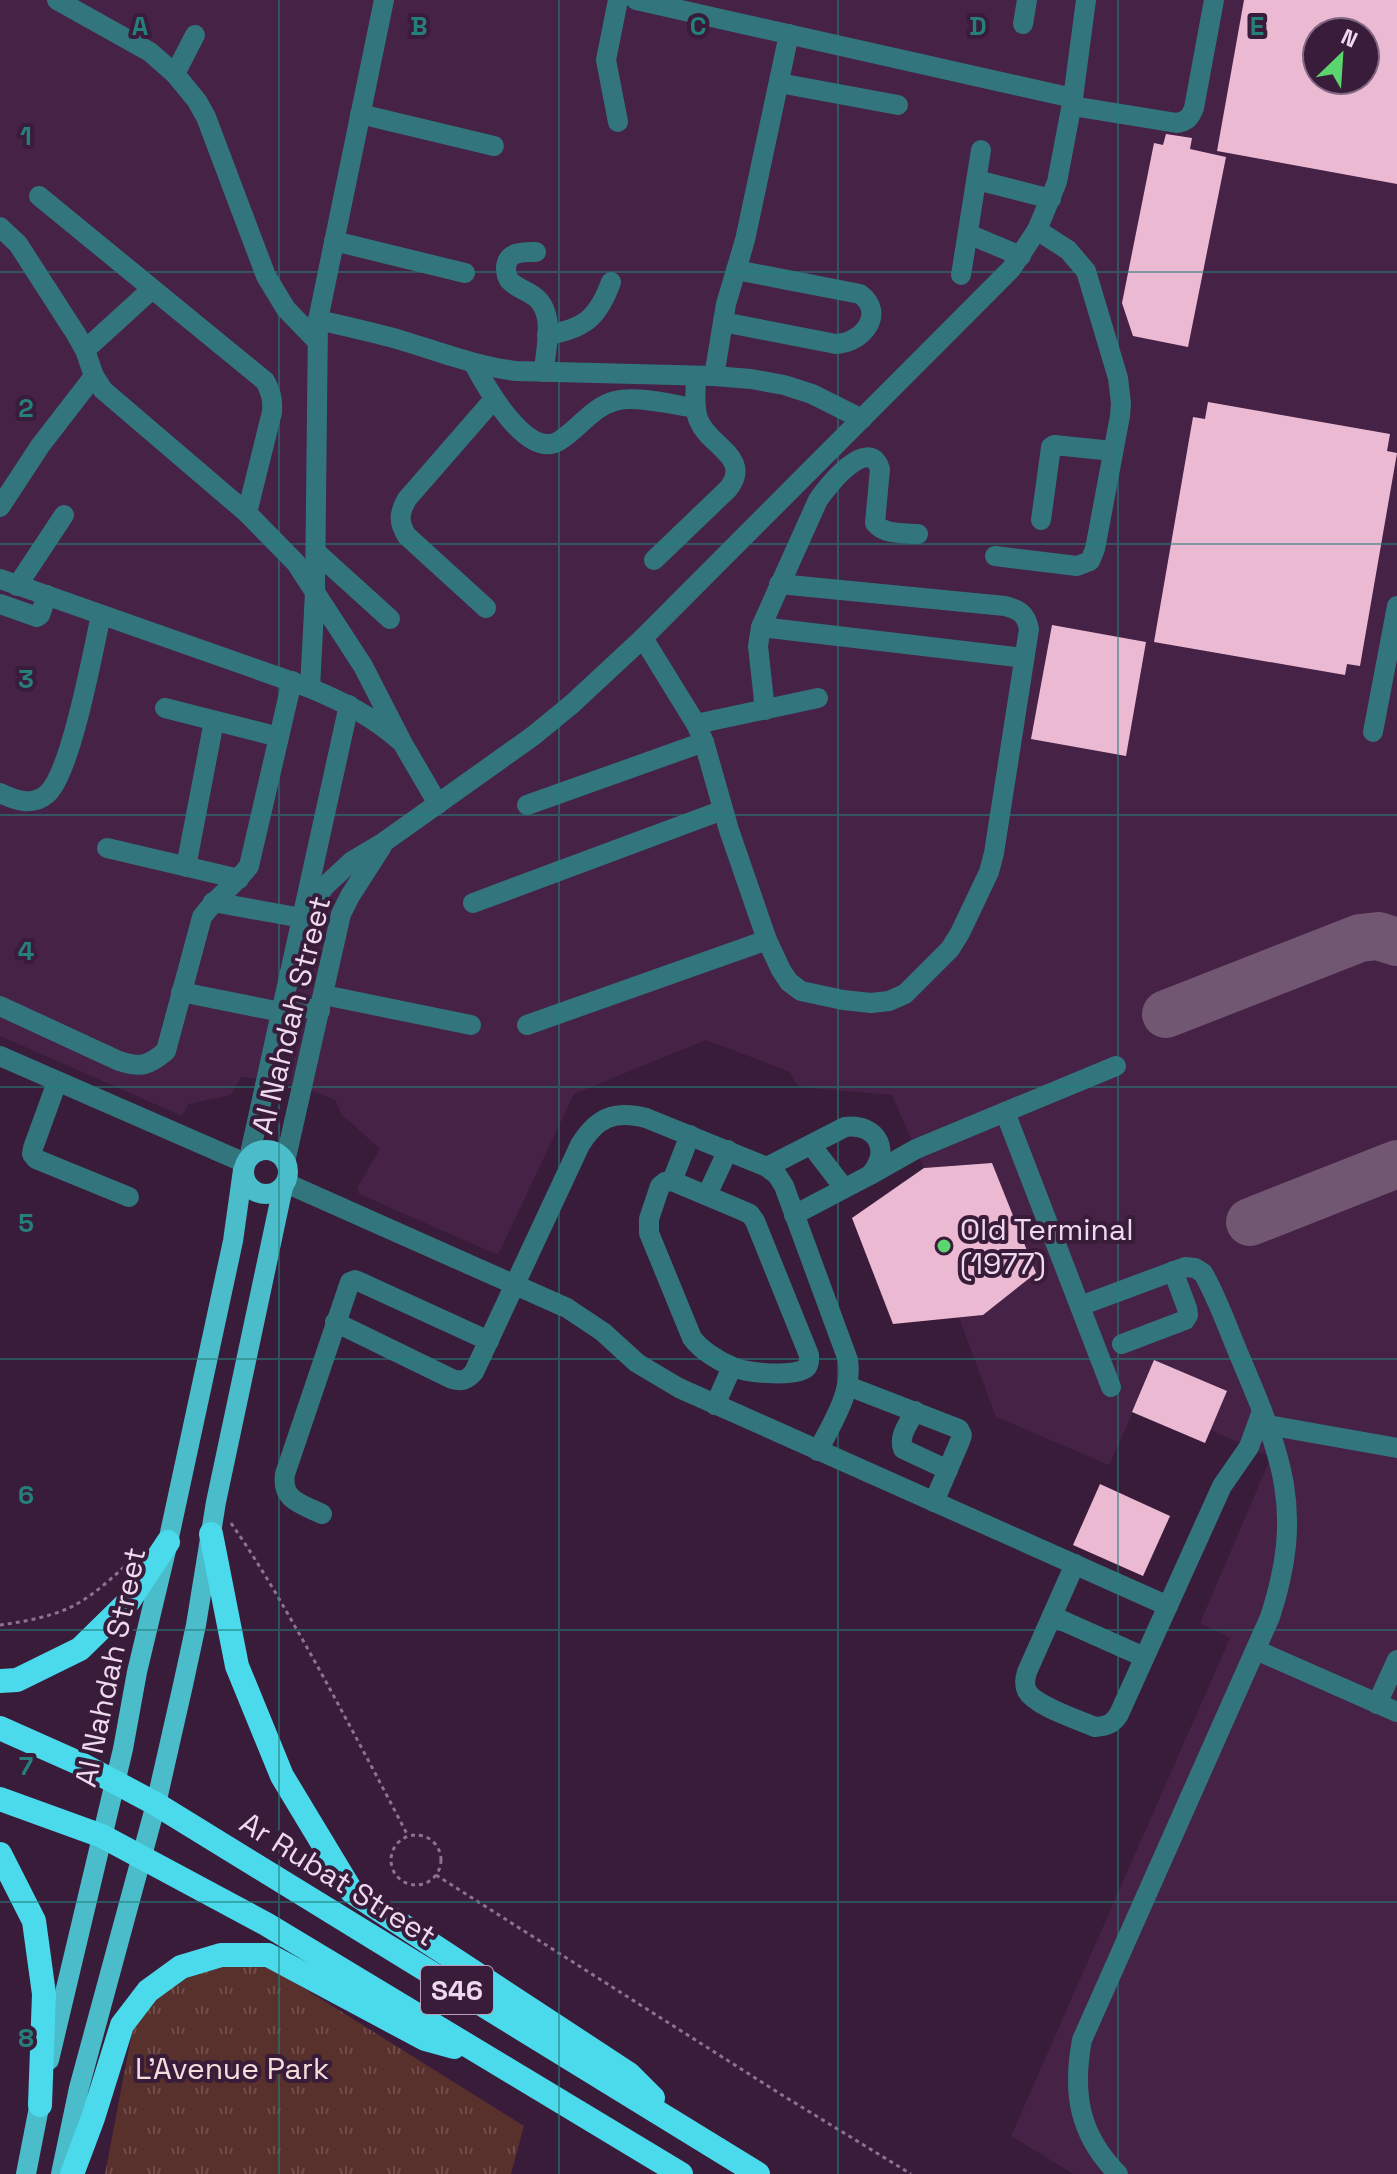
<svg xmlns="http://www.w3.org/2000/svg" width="1397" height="2174" font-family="'Space Grotesk',sans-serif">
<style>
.built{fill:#452246;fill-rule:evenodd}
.park{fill:url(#park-tufts)}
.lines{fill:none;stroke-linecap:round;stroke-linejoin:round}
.taxiway{stroke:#725772;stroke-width:48}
.building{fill:#ecb9d3;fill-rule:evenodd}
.path{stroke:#8c738d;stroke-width:3;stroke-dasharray:4 4;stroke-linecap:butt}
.minor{stroke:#32757d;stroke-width:20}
.major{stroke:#4abcca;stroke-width:20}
.highway{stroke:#4adaeb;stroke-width:24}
.grid{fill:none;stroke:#25807b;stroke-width:2;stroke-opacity:0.55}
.poi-dot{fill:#5bd56e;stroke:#391b3a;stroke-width:3}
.labels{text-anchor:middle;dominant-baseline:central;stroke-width:8;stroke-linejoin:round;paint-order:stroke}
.shield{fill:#391b3a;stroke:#b8a1b8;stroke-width:2}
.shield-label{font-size:28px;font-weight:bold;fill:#eedaee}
.street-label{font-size:30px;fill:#eedaee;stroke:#391b3a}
.poi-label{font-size:30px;fill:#eedaee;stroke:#391b3a;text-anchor:start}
.park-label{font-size:30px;fill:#f4dedb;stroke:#391b3a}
.grid-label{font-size:26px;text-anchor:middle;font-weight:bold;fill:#25807b;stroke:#391b3a;stroke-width:8;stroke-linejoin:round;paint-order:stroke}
</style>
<defs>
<pattern id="park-tufts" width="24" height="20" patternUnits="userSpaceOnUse" patternTransform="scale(2)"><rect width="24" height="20" fill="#58302c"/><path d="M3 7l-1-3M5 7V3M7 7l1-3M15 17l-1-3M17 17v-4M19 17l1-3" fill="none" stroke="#704d4b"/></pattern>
</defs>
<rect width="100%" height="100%" fill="#391b3a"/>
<path class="built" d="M 0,0 L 1397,0 L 1397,2174 L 1073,2174 L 1011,2136 L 1230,1638 L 1200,1623 L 1271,1457 L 1211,1430 L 1133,1412 L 1109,1465 L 996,1417 L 959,1318 L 983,1315 L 1036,1273 L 992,1163 L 924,1168 L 892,1095 L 798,1087 L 790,1072 L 706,1040 L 574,1094 L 498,1255 L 359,1194 L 357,1188 L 380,1149 L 341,1114 L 335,1100 L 302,1087 L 265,1079 L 241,1077 L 231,1095 L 189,1104 L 182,1116 L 0,1036 ZM 1317,32 L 1365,32 L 1365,80 L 1317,80 Z"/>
<path class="park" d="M 199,1962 L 270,1967 L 524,2126 L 511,2174 L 105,2174 L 137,2006 Z"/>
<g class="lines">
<g class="taxiway">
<path d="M 1166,1014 L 1360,938 L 1378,936 L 1397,942"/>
<path d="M 1250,1222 L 1397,1164"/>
</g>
</g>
<g class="building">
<path d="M 1244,0 L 1397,0 L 1397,184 L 1217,151 ZM 1317,32 L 1365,32 L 1365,80 L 1317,80 Z"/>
<path d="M 1166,134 L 1192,138 L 1190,149 L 1226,157 L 1188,347 L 1133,336 L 1122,303 L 1154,143 L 1163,145 Z"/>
<path d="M 1208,402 L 1390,434 L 1387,451 L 1397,453 L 1360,666 L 1347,664 L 1345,675 L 1154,642 L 1193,417 L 1205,419 Z"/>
<path d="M 1052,625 L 1146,642 L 1126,756 L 1031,739 Z"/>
<path d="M 992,1163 L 1036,1273 L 983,1315 L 893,1324 L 852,1218 L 924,1168 Z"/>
<path d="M 1154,1360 L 1227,1391 L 1205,1443 L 1132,1412 Z"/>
<path d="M 1100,1484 L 1170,1516 L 1143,1576 L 1073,1545 Z"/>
</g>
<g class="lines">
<g class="path">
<path d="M 231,1523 C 263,1569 291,1619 319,1669 C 349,1724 379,1780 408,1836"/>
<path d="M 0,1625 C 22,1622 49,1617 69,1608 C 90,1598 109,1581 126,1565"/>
<circle cx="416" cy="1860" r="25"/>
<path d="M 436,1875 L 782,2095 L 911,2174"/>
</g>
<g class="minor">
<path d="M 57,0 L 150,52 L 175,74 L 197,101 L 206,117 L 266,276 L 286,309 L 317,341"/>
<path d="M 636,0 L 1073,98"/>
<path d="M 1023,24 L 1027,0"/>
<path d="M 175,74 L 195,35"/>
<path d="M 779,83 L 898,105"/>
<path d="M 1072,106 L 1177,123 C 1187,121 1190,118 1194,108 L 1214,0"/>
<path d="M 360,114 L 494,146"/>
<path d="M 618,122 L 606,60 L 618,0"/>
<path d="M 977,180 L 1051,199"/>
<path d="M 39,196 L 265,381 C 271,392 273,400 272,412 L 247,513"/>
<path d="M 0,227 L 18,244 L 76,334 L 85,350 L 94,376 L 103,390 L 247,513 L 296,563 L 363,666 L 403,744 L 438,804"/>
<path d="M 968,234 L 1021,256"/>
<path d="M 334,241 L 465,273"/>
<path d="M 536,252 C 523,252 507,251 506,268 C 506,271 507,277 509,280 C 520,293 539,290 546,314 C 551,331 545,354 544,372"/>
<path d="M 961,275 L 981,150"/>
<path d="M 318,320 C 344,326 371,332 397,339 C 437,351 475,366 516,371 L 714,376 L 751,379 L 784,385 L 812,394 L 862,419"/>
<path d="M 723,322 L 836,344 C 863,343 886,313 860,294 L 736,270"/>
<path d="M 547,335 C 584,329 598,318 611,282"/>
<path d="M 85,350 L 152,289"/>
<path d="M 474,364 C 486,387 527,460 559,441 C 579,429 592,407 615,401 C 636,395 673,405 696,408"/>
<path d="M 714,376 L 726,304 L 745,240 L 789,34"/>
<path d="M 0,507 L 40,446 L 94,376"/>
<path d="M 1041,520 L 1051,447 L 1054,445 L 1113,451"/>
<path d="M 316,552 L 390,619"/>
<path d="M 995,556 L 1077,566 L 1090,561 L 1095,549 L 1120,416 L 1121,403 L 1118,378 L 1086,271 L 1068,250 L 1037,230"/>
<path d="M 654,560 L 728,489 C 753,458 709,446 699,421 C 693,408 696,390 696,376"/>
<path d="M 0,579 L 310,688 C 343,702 372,716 399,740"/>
<path d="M 17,586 L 64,515"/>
<path d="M 0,604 L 37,617 L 40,615 L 47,595"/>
<path d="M 486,608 L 407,536 C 398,522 399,513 407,499 L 494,399"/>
<path d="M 761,627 L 1024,658"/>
<path d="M 643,638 L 696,724 L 704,742 L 729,830 L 767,940 L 781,970 L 789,982 L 801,991 L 843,1000 L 871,1003 L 889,1001 L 905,994 L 950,949 L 960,933 L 989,872 L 994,853 L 1029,629 C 1026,614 1020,610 1005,606 L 779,584"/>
<path d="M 310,688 L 315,592 L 318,320 L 384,0"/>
<path d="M 165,708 L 279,737"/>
<path d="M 765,710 L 758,646 L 761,627 L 818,500 C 826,488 868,434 880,469 L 875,523 C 884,535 904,533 918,534"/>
<path d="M 696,724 L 818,698"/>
<path d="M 1373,732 L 1397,606"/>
<path d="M 0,793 C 15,800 32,807 47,794 C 71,773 93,651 101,615"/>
<path d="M 527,805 L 704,742"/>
<path d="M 107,848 L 239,879"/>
<path d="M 186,867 L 214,721"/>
<path d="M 213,902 L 302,918"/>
<path d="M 473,903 L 723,810"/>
<path d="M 304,913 L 325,886 L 352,861 L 384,842 L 533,736 L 572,704 L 643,638 L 1011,269 L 1037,230 L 1057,182 L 1073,98 L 1086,0"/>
<path d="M 181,992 L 281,1012"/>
<path d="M 324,995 L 471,1025"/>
<path d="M 283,1003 L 320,1011"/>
<path d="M 0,1006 L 119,1061 C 141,1068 148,1066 166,1051 L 202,917 C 216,897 235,885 249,866 L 292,681"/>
<path d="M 527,1025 L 767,940"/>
<path d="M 0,1056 L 245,1163"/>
<path d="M 57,1082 L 33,1148 L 32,1154 L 36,1159 L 129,1197"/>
<path d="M 1005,1112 L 1111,1387"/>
<path d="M 811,1145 L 844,1188"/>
<path d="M 249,1158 L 349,705"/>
<path d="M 285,1162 L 341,914 L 350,896 L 382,846"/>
<path d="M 767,1167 L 845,1127 C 877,1123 892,1151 870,1175 L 794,1215"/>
<path d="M 870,1175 L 916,1149 L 1116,1066"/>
<path d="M 672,1181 L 741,1210 L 750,1214 L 755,1221 L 809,1355 C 809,1360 810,1362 807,1367 C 798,1378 746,1373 733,1367 C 718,1361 701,1350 692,1338 L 649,1233 L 649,1219 L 660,1186 L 665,1182 Z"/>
<path d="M 672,1181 L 690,1135"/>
<path d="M 286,1183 L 567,1308 L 603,1332 L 637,1363 L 679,1388 L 1168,1606"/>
<path d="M 707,1195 L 728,1150"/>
<path d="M 1080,1306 L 1185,1267 L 1195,1268 L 1203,1273 C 1218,1299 1228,1329 1240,1357 C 1282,1456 1305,1510 1270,1617 L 1082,2040 C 1072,2093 1079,2135 1118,2174"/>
<path d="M 335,1322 L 452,1379 C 462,1382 467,1380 474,1372 L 580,1145 C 597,1117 615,1110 646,1118 L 767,1167 L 777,1175 L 784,1186 L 848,1360 C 853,1392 832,1423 818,1451"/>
<path d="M 1122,1344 L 1185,1320 L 1188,1315 L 1187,1308 L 1173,1271"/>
<path d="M 848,1386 L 959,1429 L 962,1435 L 960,1441 L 934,1502"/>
<path d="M 715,1405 L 732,1367"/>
<path d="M 915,1411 C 909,1423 898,1436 903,1449 L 948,1470"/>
<path d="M 1268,1425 L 1397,1448"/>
<path d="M 322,1514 C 302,1504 281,1501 285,1474 L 350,1282 L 355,1280 L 360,1282 L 489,1341"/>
<path d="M 1075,1564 L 1027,1672 C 1025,1679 1024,1684 1027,1691 C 1035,1706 1079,1720 1095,1727 C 1107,1726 1113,1724 1119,1714 L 1222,1486 L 1249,1447 L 1262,1411"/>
<path d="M 1052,1616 L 1144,1657"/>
<path d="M 1256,1650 L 1397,1712"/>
<path d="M 1377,1704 L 1397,1660"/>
</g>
<g class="major">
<circle cx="266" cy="1172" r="22"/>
<path d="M 49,2060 L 123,1749 L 137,1672 L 168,1542 L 233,1241 L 243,1170"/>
<path d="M 26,2174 L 42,2092"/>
<path d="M 61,2174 L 79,2088 L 156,1804 L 183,1685 L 196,1625 L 216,1502 L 283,1187"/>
</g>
<g class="highway">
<path d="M 211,1534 L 237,1666 L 282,1776 L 352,1892 L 629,2074 L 653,2098"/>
<path d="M 0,1681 L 17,1680 L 80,1649 L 129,1601 L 168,1542"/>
<path d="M 0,1728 L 83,1765 L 156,1804 L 758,2174"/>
<path d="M 0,1799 L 102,1836 L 266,1924 L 681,2174"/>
<path d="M 0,1854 L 34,1921 L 44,1994 L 40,2105"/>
<path d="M 72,2174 L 93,2118 L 122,2025 L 148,1991 L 181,1967 L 221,1955 L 268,1955 L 425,2039 L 454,2047"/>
</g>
</g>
<path class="grid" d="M 279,0 L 279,2174M 559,0 L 559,2174M 838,0 L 838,2174M 1118,0 L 1118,2174M 0,272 L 1397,272M 0,544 L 1397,544M 0,815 L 1397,815M 0,1087 L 1397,1087M 0,1359 L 1397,1359M 0,1630 L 1397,1630M 0,1902 L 1397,1902"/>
<circle class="poi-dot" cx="944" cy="1246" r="8"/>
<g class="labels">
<rect class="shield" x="421" y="1966" width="72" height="48" rx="6"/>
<g class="shield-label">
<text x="457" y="1990">S46</text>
</g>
<g class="street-label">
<text transform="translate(291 1015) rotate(-76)">Al Nahdah Street</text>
<text transform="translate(110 1667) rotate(-78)">Al Nahdah Street</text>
<text transform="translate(338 1879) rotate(32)">Ar Rubat Street</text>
</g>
<g class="poi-label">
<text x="960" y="1229">Old Terminal<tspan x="960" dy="34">(1977)</tspan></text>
</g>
<g class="park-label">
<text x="232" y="2068">L'Avenue Park</text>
</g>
</g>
<g class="grid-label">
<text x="140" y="35">A</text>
<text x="419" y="35">B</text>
<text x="698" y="35">C</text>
<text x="978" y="35">D</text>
<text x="1257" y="35">E</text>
<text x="26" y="145">1</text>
<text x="26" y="417">2</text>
<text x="26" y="688">3</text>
<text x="26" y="960">4</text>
<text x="26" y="1232">5</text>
<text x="26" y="1504">6</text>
<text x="26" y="1775">7</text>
<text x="26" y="2047">8</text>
</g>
<g transform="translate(1341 56) rotate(25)"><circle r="38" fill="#391b3a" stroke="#816782" stroke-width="2"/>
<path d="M0-6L14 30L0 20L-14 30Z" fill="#5bd56e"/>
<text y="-12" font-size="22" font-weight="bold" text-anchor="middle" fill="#eedaee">N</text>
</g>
</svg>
